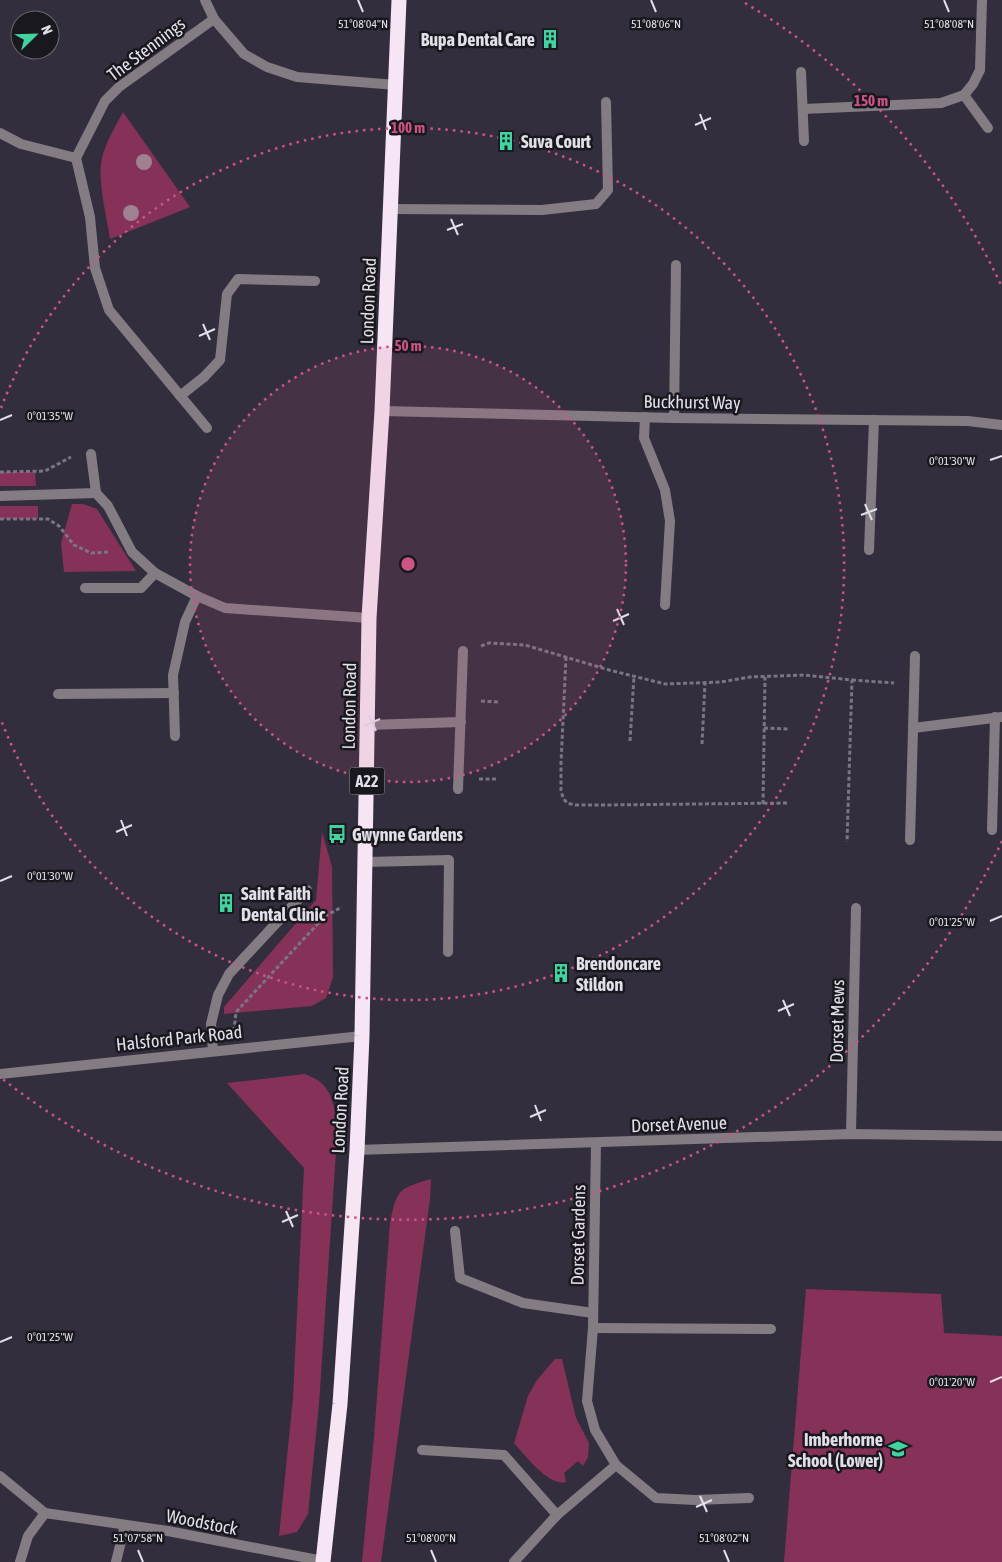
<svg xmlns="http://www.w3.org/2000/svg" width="1002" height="1562" font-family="'Asap Condensed',sans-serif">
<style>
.green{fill:#863258}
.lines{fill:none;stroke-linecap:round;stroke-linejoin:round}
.path{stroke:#797582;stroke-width:3;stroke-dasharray:4 2.5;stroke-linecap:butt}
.lane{stroke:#837c83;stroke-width:10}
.street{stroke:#837c83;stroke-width:10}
.highway{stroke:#f6e5f4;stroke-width:15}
.tree{fill:#9f8192}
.ticks{fill:none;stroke:#e2dfe9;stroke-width:2}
.ring{fill:none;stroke:#cc5486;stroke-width:2.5;stroke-dasharray:2.5 5}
.labels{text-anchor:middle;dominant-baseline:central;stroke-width:5;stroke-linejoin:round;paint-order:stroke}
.shield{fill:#1a181f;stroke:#a6a3ac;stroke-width:1}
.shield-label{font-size:16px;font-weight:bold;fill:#e2dfe9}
.poi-label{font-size:18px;font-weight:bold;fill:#e2dfe9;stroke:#1a181f;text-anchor:start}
.street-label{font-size:18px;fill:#e2dfe9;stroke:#1a181f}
.ticks-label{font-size:12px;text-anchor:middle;fill:#e2dfe9;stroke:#1a181f;stroke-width:5;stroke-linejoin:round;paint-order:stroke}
.centre{fill:#cc5486;stroke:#1a181f;stroke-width:2.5}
.ring-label{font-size:15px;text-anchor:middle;font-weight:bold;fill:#cc5486;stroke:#1a181f;stroke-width:5;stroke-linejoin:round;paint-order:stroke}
</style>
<rect width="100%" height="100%" fill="#332e3d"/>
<g class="green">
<path d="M 123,112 L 190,207 L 110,239 C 107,218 97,179 102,158 C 106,142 115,127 123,112 Z"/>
<path d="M 0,472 L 35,472 L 36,486 L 0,486 Z"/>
<path d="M 72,504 L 83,504 L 97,509 L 136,571 L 64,572 L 61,543 Z"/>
<rect x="0" y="506" width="38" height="13"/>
<path d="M 322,832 L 332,867 L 333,977 L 326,998 L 312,1006 L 224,1014 L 224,1007 L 316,900 Z"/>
<path d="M 305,1074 C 309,1076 315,1078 319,1081 C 340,1098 335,1128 336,1152 L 319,1404 L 308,1514 L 297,1532 L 279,1536 L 293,1398 L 304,1168 L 227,1083 Z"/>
<path d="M 431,1179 L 430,1199 L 381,1562 L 362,1562 L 374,1437 L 390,1223 C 397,1189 398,1189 431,1179 Z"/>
<path d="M 806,1289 L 941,1294 L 944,1333 L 1002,1336 L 1002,1562 L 784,1562 Z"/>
<path d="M 555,1359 L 562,1359 L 576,1418 L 589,1443 L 588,1457 L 583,1466 L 578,1461 L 564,1473 L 566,1482 C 549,1487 525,1455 514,1443 L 528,1396 L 537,1380 Z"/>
</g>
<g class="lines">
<g class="path">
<path d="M 0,472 L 45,471 L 71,457"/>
<path d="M 0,519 L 48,519 L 59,526 L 74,545 L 91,553 L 109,552"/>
<path d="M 481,646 L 489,643 L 525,645 L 609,670 L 665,684 L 721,682 L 750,677 L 804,675 L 852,680 L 847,842"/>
<path d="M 566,657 L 561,763 L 561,790 L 563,798 L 567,803 L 575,805 L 606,805 L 788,803"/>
<path d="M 852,680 L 894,683"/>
<path d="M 481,701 L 498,702"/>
<path d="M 764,728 L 790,729"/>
<path d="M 630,741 L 634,676"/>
<path d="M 702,744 L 705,683"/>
<path d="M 479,779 L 496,779"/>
<path d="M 763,804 L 765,677"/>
<path d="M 234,1031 L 236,1012 L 325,916 L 342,907"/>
</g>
<g class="lane">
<path d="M 391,209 L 542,210 L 596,204 L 608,190 L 606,102"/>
<path d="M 204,377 L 220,360 L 227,294 L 238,279 L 315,281"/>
<path d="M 645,417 L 644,438 L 665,490 L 670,521 L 665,605"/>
<path d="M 674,418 L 676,265"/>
<path d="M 869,550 L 874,420"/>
<path d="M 85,588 L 141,588 L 155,573"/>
<path d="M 368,725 L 461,722"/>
<path d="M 458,789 L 463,651"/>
<path d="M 992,830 L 995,717"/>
<path d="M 910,840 L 915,656"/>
<path d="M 366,862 L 449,860 L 448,952"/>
<path d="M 213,1051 L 211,1024 L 218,995 L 229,974 L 307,890"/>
<path d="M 851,1134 L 856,908"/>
<path d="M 455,1231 L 460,1278 L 523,1303 L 593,1313"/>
<path d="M 116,1562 L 125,1525"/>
<path d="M 514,1562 L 557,1515"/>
</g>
<g class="street">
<path d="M 205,0 L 214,19 L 244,54 L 267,67 L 297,77 L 396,85"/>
<path d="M 801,72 L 804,141"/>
<path d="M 964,95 L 988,128"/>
<path d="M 803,109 L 941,103 L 964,95 L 973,84 L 980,70 L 982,0"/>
<path d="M 0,133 L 21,144 L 76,158"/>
<path d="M 180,396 L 204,377"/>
<path d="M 382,411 L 674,418 L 968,421 L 1002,425"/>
<path d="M 207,428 L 109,310 L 95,268 L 90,217 L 76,158 L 105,101 L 119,87 L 214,19"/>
<path d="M 96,493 L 108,506 L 132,552 L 155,573 L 197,596 L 225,608 L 369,618"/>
<path d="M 0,496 L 96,493 L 91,454"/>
<path d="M 58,694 L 174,693"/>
<path d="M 913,728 L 1002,717"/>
<path d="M 175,736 L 173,675 L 185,622 L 197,596"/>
<path d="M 0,1074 L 362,1036"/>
<path d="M 596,1143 L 593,1328 L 587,1401 L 595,1430 L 616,1465 L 656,1498 L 695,1500 L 749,1498"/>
<path d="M 357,1150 L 851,1134 L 1002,1136"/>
<path d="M 593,1328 L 771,1329"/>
<path d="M 422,1450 L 504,1455 L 557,1515 L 616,1465"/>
<path d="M 0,1476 L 45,1513 L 168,1531 L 323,1561"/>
<path d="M 20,1562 L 28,1536 L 45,1513"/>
</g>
<path class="highway" d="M 323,1562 L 340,1404 L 357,1150 L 362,1036 L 369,618 L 382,411 L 399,0"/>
</g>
<g class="tree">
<circle cx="144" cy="162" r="8"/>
<circle cx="131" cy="213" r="8"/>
</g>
<path class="ticks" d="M 358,0 L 363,12M 651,0 L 656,12M 944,0 L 949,12M 700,114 L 706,130M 695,125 L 711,118M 451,219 L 458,235M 447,230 L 463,224M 203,324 L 210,340M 199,336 L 215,329M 0,420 L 12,415M 990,460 L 1002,456M 865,504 L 872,520M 861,515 L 877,509M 617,609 L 624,625M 613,621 L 629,614M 369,715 L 376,731M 364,726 L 380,719M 121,820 L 127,836M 116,832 L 132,825M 0,881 L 12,876M 990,921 L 1002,916M 783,1000 L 790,1016M 778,1011 L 794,1004M 535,1105 L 541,1121M 530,1117 L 546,1110M 286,1211 L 293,1227M 282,1222 L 298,1215M 0,1342 L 12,1337M 990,1382 L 1002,1377M 700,1496 L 707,1512M 696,1507 L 712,1500M 138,1550 L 143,1562M 431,1550 L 436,1562M 724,1550 L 729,1562"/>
<circle cx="408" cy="564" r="218" fill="#cc5486" fill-opacity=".12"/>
<g class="ring">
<circle cx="408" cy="564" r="218"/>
<path d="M1 408A436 436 0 1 1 1 720"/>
<path d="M1002 841A655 655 0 0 1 0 1077M745 3A655 655 0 0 1 1002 287"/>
</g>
<defs>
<g id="building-bare" transform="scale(1.5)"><path d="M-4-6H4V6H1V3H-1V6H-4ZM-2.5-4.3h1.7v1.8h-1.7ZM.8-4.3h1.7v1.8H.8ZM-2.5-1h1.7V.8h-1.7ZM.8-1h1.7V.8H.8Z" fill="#41d4a1" stroke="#1a181f" stroke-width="2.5" paint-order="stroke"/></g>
<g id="bus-bare" transform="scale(1.5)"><path d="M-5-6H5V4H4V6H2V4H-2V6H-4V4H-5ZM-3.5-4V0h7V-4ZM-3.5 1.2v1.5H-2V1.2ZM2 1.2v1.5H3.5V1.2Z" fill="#41d4a1" stroke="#1a181f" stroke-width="2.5" paint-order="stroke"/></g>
<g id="school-bare" transform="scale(1.5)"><path d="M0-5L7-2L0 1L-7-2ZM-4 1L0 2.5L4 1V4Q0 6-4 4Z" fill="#41d4a1" stroke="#1a181f" stroke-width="2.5" paint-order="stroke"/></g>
</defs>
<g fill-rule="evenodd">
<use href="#building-bare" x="550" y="39"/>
<use href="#building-bare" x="506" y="141"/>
<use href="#bus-bare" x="337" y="834"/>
<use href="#building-bare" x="226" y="903"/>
<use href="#building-bare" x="561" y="973"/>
<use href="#school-bare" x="898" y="1449"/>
</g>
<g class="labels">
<rect class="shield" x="349.5" y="767.5" width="35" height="27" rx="4"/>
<g class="shield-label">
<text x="367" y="781">A22</text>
</g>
<g class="poi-label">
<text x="535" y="39" text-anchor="end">Bupa Dental Care</text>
<text x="521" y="141">Suva Court</text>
<text x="352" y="834">Gwynne Gardens</text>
<text x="241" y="893">Saint Faith<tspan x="241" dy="21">Dental Clinic</tspan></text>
<text x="576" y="963">Brendoncare<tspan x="576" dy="21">Stildon</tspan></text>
<text x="883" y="1439" text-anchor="end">Imberhorne<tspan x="883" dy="21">School (Lower)</tspan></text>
</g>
<g class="street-label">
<text transform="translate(146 49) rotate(-37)">The Stennings</text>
<text transform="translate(368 301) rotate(-88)">London Road</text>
<text transform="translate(692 402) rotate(1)">Buckhurst Way</text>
<text transform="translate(349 706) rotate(-89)">London Road</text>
<text transform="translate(837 1021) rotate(-89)">Dorset Mews</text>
<text transform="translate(179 1038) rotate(-6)">Halsford Park Road</text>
<text transform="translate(340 1110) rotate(-87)">London Road</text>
<text transform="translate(679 1124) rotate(-2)">Dorset Avenue</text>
<text transform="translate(578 1235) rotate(-89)">Dorset Gardens</text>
<text transform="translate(202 1522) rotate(11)">Woodstock</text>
</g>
</g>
<g class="ticks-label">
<text x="656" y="28">51°08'06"N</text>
<text x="363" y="28">51°08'04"N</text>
<text x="949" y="28">51°08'08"N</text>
<text x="50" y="420">0°01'35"W</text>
<text x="952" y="465">0°01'30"W</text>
<text x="50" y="880">0°01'30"W</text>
<text x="952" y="926">0°01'25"W</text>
<text x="50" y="1341">0°01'25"W</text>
<text x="952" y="1386">0°01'20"W</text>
<text x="138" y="1542">51°07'58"N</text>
<text x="431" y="1542">51°08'00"N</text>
<text x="724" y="1542">51°08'02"N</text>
</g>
<circle cx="408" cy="564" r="8" class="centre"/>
<g class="ring-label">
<text x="871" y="106">150 m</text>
<text x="408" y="133">100 m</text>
<text x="408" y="351">50 m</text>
</g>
<g transform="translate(35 35) rotate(67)"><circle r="24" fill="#1a181f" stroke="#6a6870"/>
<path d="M0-4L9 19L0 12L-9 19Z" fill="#41d4a1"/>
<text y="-8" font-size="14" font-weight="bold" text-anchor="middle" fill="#e2dfe9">N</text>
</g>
</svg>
